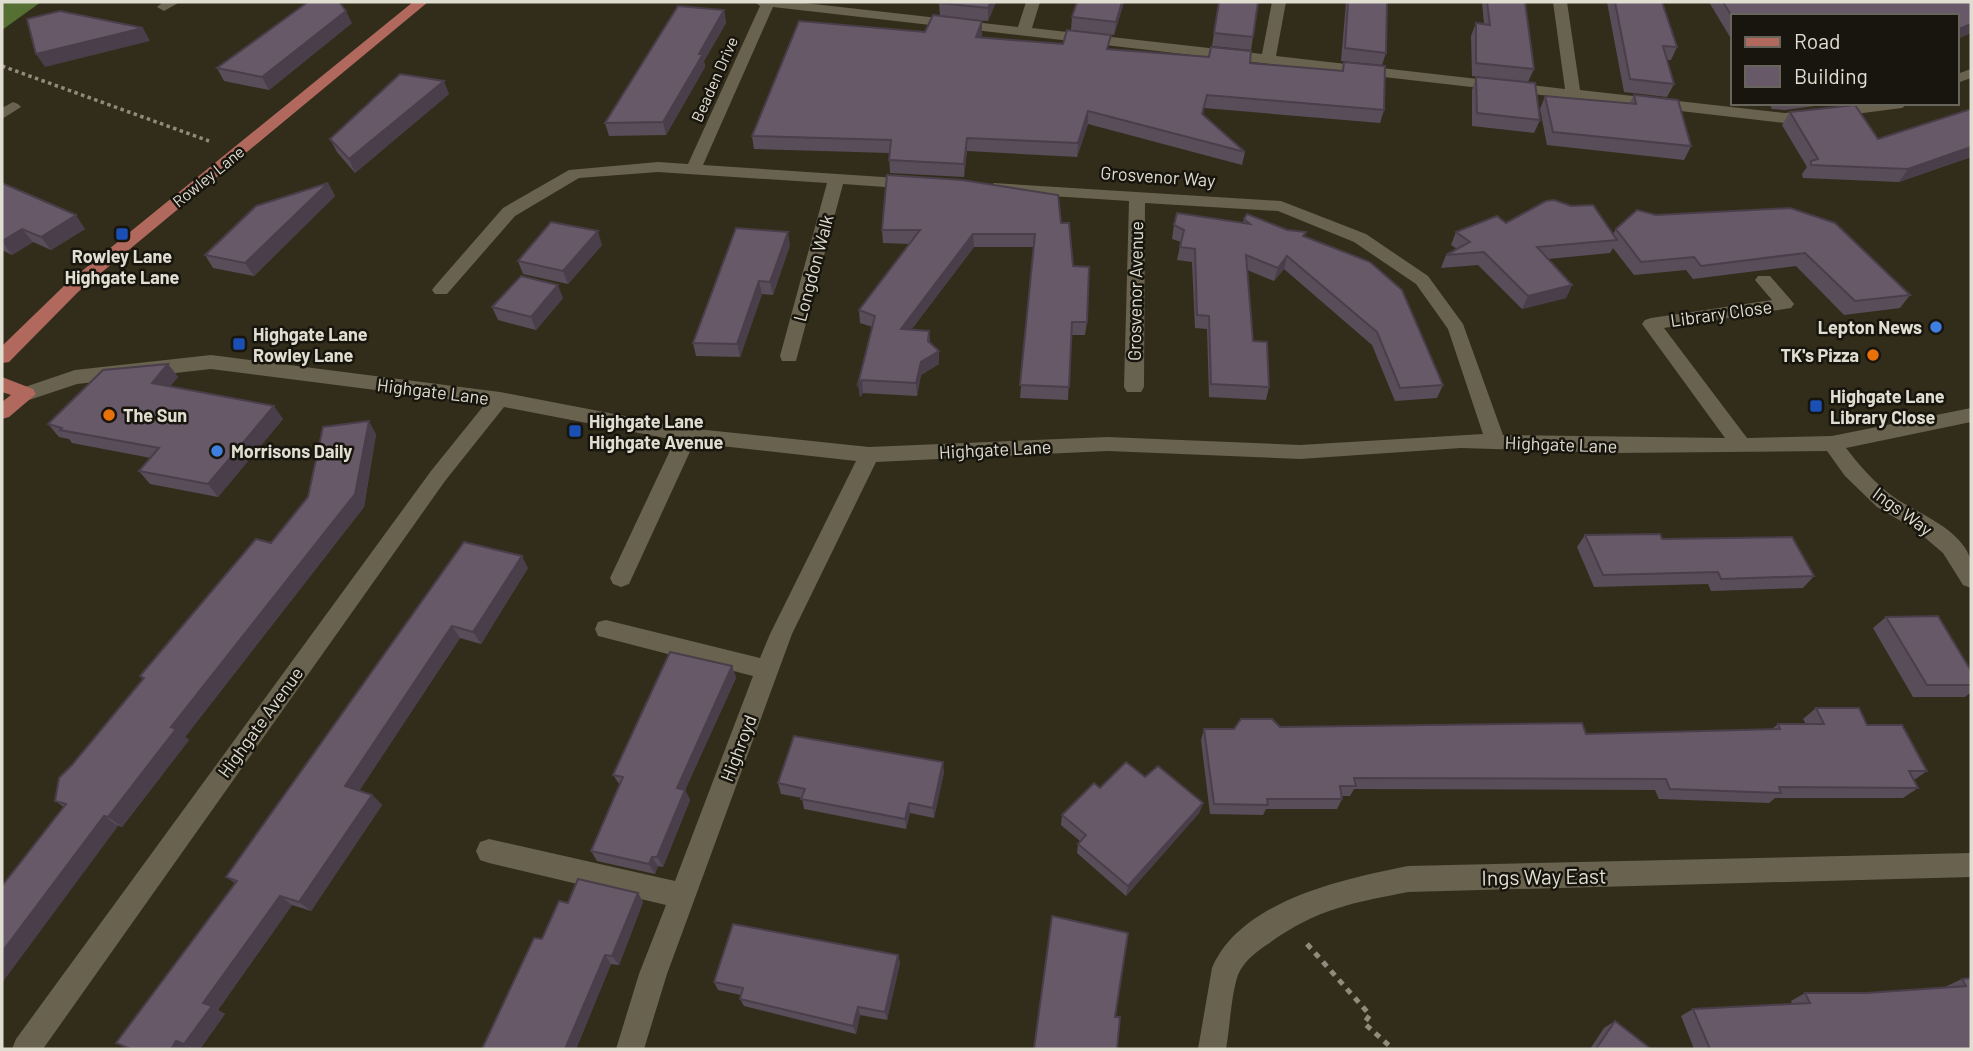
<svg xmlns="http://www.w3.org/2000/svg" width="1973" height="1051" font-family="Barlow,sans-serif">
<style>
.forest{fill:#567034}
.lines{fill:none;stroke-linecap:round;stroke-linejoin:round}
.path-far1{stroke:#908c7d;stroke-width:3.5;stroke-dasharray:3.5 3.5;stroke-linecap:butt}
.path{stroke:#908c7d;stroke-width:5;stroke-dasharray:6 6;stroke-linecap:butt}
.minor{fill:#68624e;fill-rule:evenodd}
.major{fill:#b1695e;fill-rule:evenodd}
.wall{fill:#594d5a}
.shaded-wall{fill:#493e4a}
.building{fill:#685969;stroke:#493e4a;stroke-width:2}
.transit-dot{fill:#1a4fb4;stroke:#17150d;stroke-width:2.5}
.shop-dot{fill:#3f7fe0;stroke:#17150d;stroke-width:2.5}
.food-dot{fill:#e8710a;stroke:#17150d;stroke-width:2.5}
.labels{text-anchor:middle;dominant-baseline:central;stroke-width:5;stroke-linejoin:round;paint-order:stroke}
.far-street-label{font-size:16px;fill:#e0ddd1;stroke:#17150d}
.street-label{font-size:18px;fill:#e0ddd1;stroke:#17150d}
.poi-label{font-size:18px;font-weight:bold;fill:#e0ddd1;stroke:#17150d;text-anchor:start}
.near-street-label{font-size:21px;fill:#e0ddd1;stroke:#17150d}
</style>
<rect width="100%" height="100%" fill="#322d1b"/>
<path class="forest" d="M 2,2 L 41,2 L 2,30 Z"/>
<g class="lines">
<path class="path-far1" d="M 2,66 L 209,141"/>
<path class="path" d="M 1307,944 L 1370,1015 L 1364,1023 L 1393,1049"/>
<g class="minor">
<path d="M 163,2 L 180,2 L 164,11 L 157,7 Z"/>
<path d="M 755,2 L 796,2 L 1018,27 L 1026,2 L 1040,2 L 1032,28 L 1262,54 L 1272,2 L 1286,2 L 1276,56 L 1565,89 L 1553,2 L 1567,2 L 1580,90 L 1785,113 L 1865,103 L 1909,103 L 1902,108 L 1785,123 L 773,7 L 703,165 L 913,179 L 921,184 L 913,189 L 843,184 L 796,361 L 782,361 L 780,356 L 827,183 L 658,172 L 579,178 L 515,216 L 447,294 L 435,294 L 432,290 L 435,286 L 503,208 L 569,170 L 658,162 L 688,164 L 760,6 Z"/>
<path d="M 1971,69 L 1971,78 L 1957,83 L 1957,74 Z"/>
<path d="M 13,102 L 18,104 L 21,107 L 2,119 L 2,108 Z"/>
<path d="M 994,183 L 1281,201 L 1366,234 L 1428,276 L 1463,324 L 1503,435 L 1725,438 L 1642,324 L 1645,320 L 1651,318 L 1772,300 L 1755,280 L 1758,276 L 1770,276 L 1791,300 L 1794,304 L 1791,308 L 1664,328 L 1747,438 L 1832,436 L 1971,408 L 1971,422 L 1846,448 C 1859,465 1874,482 1891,495 C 1917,514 1960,527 1971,560 C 1973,568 1971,580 1971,588 L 1963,585 L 1943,553 L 1916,530 L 1877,507 L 1845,476 L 1827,451 L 1616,453 L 1461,448 L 1300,459 L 1108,451 L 876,462 L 792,634 L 667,974 L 644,1049 L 616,1049 L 639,974 L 666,905 L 489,863 L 480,860 L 476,851 L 480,842 L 489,839 L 675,881 L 753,676 L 606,638 L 598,636 L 595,629 L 598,622 L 606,620 L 760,658 L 770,634 L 856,461 L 694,443 L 629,584 L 621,587 L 613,584 L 610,578 L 675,440 L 504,407 L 445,481 L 43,1049 L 12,1049 L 16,1039 L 431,471 L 485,404 L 211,369 L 77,384 L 26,401 L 19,399 L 16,394 L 19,389 L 75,370 L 211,355 L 500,392 L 687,428 L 869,447 L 1108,437 L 1300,445 L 1483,434 L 1448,329 L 1416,284 L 1354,242 L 1278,211 L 1145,203 L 1144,387 L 1141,392 L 1127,392 L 1124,387 L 1129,201 L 988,192 L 986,188 Z"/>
<path d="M 1971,853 L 1971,877 L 1408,892 C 1352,903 1316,909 1268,944 C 1257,951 1243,962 1238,975 C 1231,995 1230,1027 1226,1049 L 1198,1049 L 1212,968 C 1241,900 1344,879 1408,866 Z"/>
</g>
<g class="major">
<path d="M 413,2 L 428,2 L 78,292 L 9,362 L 2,363 L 2,346 L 66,284 Z"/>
<path d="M 2,377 L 33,389 L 36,394 L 9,417 L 2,419 L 2,402 L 11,395 L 2,392 Z"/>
</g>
</g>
<g class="wall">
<path d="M 996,2 L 988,21 L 940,16 L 939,3 Z"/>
<path d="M 1124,2 L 1114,35 L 1071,30 L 1072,17 Z"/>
<path d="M 1219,2 L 1253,37 L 1251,50 L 1212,46 Z"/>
<path d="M 1346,2 L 1387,2 L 1386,53 L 1382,65 L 1341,61 Z"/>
<path d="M 1482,2 L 1525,2 L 1534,69 L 1528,82 L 1472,76 L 1471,36 L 1476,23 L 1484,24 Z"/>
<path d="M 1607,2 L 1662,2 L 1677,47 L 1671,60 L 1667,60 L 1674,84 L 1667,97 L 1624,92 Z"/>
<path d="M 1709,2 L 1971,2 L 1971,33 L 1957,39 L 1957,16 L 1733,16 L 1733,42 Z"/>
<path d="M 724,10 L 726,23 L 704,61 L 705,67 L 666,135 L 609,136 L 605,123 Z"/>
<path d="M 352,23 L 269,90 L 224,81 L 217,68 Z"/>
<path d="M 925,32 L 982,34 L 981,37 L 1250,63 L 1341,71 L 1344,62 L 1384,110 L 1380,123 L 1204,108 L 1203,115 L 1245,152 L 1242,165 L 1088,124 L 1077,157 L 967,151 L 964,177 L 890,173 L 889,153 L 754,149 L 752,136 Z"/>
<path d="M 1476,77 L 1540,120 L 1534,133 L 1472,126 L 1472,90 Z"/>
<path d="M 449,94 L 355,173 L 337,152 L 330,139 Z"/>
<path d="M 1634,95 L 1691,146 L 1684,160 L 1547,145 L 1540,109 L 1545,96 L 1629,104 Z"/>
<path d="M 1769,103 L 1837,103 L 1785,110 L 1772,109 Z"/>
<path d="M 1790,112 L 1878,139 L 1971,157 L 1899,182 L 1803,178 L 1802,174 L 1807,167 L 1782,125 Z"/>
<path d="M 2,183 L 85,229 L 51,250 L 33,242 L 12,255 L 2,250 Z"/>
<path d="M 328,183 L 335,196 L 254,276 L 213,268 L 205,255 Z"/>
<path d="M 1790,208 L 1910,295 L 1900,308 L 1844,315 L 1796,266 L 1693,279 L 1686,270 L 1634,275 L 1613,248 L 1610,253 L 1548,259 L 1572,285 L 1566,298 L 1522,309 L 1478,265 L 1441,268 L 1446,255 L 1457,249 L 1451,245 L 1456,232 L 1506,223 L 1613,234 L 1616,229 L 1656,215 Z"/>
<path d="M 1244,219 L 1305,237 L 1443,385 L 1437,398 L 1395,401 L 1372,345 L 1284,269 L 1274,281 L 1247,270 L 1253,341 L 1269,387 L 1266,400 L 1209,397 L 1207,329 L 1195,328 L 1192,262 L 1177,260 L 1181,242 L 1172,239 L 1174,225 L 1243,223 Z"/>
<path d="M 1061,223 L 1073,266 L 1087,322 L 1085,335 L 1071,335 L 1068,400 L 1020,398 L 1034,247 L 974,247 L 911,330 L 929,331 L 930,343 L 939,351 L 939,364 L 921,375 L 917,396 L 863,393 L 860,397 L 858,384 L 873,327 L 860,323 L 859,310 L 910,244 L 883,243 L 882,230 Z"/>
<path d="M 602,245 L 568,284 L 523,274 L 518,261 Z"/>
<path d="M 790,245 L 773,295 L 762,294 L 740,357 L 696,356 L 693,343 Z"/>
<path d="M 563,298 L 536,330 L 498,320 L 492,307 Z"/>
<path d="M 168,364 L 178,377 L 170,386 L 283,419 L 218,497 L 150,484 L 139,471 L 151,458 L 72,443 L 69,439 L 59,437 L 48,424 Z"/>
<path d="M 376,434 L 364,507 L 185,737 L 189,740 L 122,827 L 64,807 L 55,801 L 72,765 L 143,679 L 140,676 Z"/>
<path d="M 1585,535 L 1662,539 L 1814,576 L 1803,588 L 1711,591 L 1708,584 L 1594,587 L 1577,547 Z"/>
<path d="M 464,542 L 528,568 L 481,644 L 460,638 L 359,791 L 372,795 L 382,805 L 311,911 L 292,905 L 218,1010 L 225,1014 L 200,1049 L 129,1049 L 116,1043 L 235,883 L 226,877 Z"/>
<path d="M 1886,617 L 1971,671 L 1971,692 L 1965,697 L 1913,697 L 1873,628 Z"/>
<path d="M 732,666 L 736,678 L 685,790 L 690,800 L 663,867 L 658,866 L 655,874 L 597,861 L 591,851 L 620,785 L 613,775 Z"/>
<path d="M 1816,708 L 1867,725 L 1927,771 L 1914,780 L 1918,788 L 1903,798 L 1775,798 L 1769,803 L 1659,799 L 1655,790 L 1354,789 L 1350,796 L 1342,796 L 1342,799 L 1337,809 L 1266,809 L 1263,815 L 1210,814 L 1201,740 L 1204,729 L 1234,729 L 1280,727 L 1586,734 L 1772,729 L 1778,724 L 1806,724 L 1803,719 Z"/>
<path d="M 944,772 L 934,818 L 910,813 L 906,829 L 804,809 L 802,798 L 781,794 L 778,783 Z"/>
<path d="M 1145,777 L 1203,803 L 1199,813 L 1126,896 L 1077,853 L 1078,844 L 1080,841 L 1061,825 L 1062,815 L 1100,788 Z"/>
<path d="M 638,893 L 643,902 L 619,965 L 611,964 L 576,1049 L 482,1049 L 542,939 L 568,903 Z"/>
<path d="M 898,955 L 900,963 L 887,1020 L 860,1015 L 856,1034 L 744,1006 L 740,999 L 741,995 L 718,990 L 714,982 Z"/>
<path d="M 1971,978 L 1971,1049 L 1694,1049 L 1681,1016 L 1693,1009 L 1792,1004 L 1791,1001 L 1805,993 L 1866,993 L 1946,988 L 1945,987 L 1962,979 Z"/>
<path d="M 1615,1021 L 1651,1049 L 1590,1049 L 1604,1028 Z"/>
</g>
<g class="shaded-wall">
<path d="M 991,2 L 996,2 L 988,21 L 988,8 Z"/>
<path d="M 1122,2 L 1124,2 L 1114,35 L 1116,22 Z"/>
<path d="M 724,10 L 726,23 L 704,61 L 705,67 L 666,135 L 663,122 L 699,54 Z"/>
<path d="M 346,11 L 352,23 L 269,90 L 262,77 Z"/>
<path d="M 982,21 L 982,34 L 976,49 L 976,37 Z"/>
<path d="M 1971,24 L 1971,33 L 1957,39 L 1957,30 Z"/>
<path d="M 143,28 L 150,41 L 45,67 L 36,54 Z"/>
<path d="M 444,81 L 449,94 L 355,173 L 349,159 Z"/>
<path d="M 1088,111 L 1088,124 L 1077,157 L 1078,143 Z"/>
<path d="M 967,138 L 967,151 L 964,177 L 964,164 Z"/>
<path d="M 1971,147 L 1971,157 L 1899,182 L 1908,169 Z"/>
<path d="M 328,183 L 335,196 L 254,276 L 245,263 Z"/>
<path d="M 76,215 L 85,229 L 51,250 L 41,237 Z"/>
<path d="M 22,229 L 33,242 L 12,255 L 2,241 Z"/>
<path d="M 598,231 L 602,245 L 568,284 L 563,271 Z"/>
<path d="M 788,232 L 790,245 L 773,295 L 770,282 Z"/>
<path d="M 973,234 L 974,247 L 902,342 L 901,329 Z"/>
<path d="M 1287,256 L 1284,269 L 1274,281 L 1278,268 Z"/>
<path d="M 759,281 L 762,294 L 740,357 L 737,344 Z"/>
<path d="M 558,285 L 563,298 L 536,330 L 531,317 Z"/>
<path d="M 1572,285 L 1566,298 L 1522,309 L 1528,296 Z"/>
<path d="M 939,351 L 939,364 L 921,375 L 917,396 L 916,383 L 921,362 Z"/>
<path d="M 168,364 L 178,377 L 162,396 L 152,383 Z"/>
<path d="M 862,380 L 863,393 L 860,397 L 858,384 Z"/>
<path d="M 274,406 L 283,419 L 218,497 L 208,484 Z"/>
<path d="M 369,421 L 376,434 L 364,507 L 185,737 L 189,740 L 122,827 L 108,817 L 171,727 Z"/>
<path d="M 522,556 L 528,568 L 481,644 L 473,632 Z"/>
<path d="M 452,626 L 460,638 L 355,797 L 345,786 Z"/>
<path d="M 732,666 L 736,678 L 685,790 L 690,800 L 663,867 L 657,857 L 677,788 Z"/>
<path d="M 943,762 L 944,772 L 934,818 L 933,808 Z"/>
<path d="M 372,795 L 382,805 L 311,911 L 299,902 Z"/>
<path d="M 909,803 L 910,813 L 906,829 L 905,819 Z"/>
<path d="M 1203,803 L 1199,813 L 1126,896 L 1128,886 Z"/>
<path d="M 104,816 L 118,826 L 2,983 L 2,952 Z"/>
<path d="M 652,857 L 658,866 L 655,874 L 649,864 Z"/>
<path d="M 638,893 L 643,902 L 619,965 L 612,956 Z"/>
<path d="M 280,896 L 292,905 L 218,1010 L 225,1014 L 200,1049 L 194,1049 L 184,1044 L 203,1003 Z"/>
<path d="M 605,955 L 611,964 L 576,1049 L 565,1049 Z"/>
<path d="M 898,955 L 900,963 L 887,1020 L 885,1012 Z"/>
<path d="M 858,1007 L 860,1015 L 856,1034 L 853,1026 Z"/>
<path d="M 176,1041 L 191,1048 L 171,1049 Z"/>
</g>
<g class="building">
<path d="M 308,2 L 339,2 L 346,11 L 262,77 L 217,68 Z"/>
<path d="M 940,2 L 991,2 L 988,8 L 939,3 Z"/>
<path d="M 1077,2 L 1122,2 L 1116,22 L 1072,17 Z"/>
<path d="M 1219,2 L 1258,2 L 1253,37 L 1214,33 Z"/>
<path d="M 1348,2 L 1387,2 L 1386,53 L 1345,48 Z"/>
<path d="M 1487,2 L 1525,2 L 1534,69 L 1476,63 L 1476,23 L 1490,25 Z"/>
<path d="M 1615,2 L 1662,2 L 1677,47 L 1663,46 L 1674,84 L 1630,79 Z"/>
<path d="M 1723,2 L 1971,2 L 1971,24 L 1957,30 L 1957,16 L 1733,16 L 1733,18 Z"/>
<path d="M 678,6 L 724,10 L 699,54 L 703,54 L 663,122 L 605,123 Z"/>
<path d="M 60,11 L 143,28 L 36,54 L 27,19 Z"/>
<path d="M 933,15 L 982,21 L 976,37 L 1063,44 L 1067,30 L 1111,35 L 1107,49 L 1209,57 L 1211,47 L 1251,51 L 1250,63 L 1343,71 L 1344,62 L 1385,66 L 1384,110 L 1207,95 L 1202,114 L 1245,152 L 1088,111 L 1078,143 L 967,138 L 964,164 L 889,160 L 891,140 L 752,136 L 799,21 L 925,32 Z"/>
<path d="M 400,74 L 444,81 L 349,159 L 330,139 Z"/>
<path d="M 1476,77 L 1535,83 L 1540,120 L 1477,113 Z"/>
<path d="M 1634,95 L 1678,100 L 1691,146 L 1553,132 L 1545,96 L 1636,104 Z"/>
<path d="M 1855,105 L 1878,139 L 1971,109 L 1971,147 L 1908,169 L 1811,165 L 1811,161 L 1818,159 L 1790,112 Z"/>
<path d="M 887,175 L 962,180 L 1058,195 L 1061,223 L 1069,223 L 1073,266 L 1089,267 L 1087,322 L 1072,322 L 1069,387 L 1020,385 L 1035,234 L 973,234 L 901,329 L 929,331 L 928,341 L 939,351 L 921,362 L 916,383 L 862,380 L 858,384 L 875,316 L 859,310 L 920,230 L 882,230 Z"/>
<path d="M 2,183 L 76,215 L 41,237 L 22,229 L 2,241 Z"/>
<path d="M 328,183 L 245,263 L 205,255 L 256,206 Z"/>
<path d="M 1554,200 L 1571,206 L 1593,205 L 1617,240 L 1537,247 L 1572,285 L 1528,296 L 1484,252 L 1446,255 L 1470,242 L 1456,232 L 1497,216 L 1506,223 L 1546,201 Z"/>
<path d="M 1790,208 L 1835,223 L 1910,295 L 1855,301 L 1805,253 L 1701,266 L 1694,257 L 1641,262 L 1616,229 L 1637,210 L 1656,215 Z"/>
<path d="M 1177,213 L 1250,224 L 1244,219 L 1247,214 L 1287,230 L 1306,232 L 1303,236 L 1370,262 L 1402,290 L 1443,385 L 1400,388 L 1377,332 L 1287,256 L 1278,268 L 1246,255 L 1253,341 L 1267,342 L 1269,387 L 1211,384 L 1209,316 L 1197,315 L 1195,249 L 1180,247 L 1184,230 L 1174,225 Z"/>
<path d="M 551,222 L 598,231 L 563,271 L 518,261 Z"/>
<path d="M 736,228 L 788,232 L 770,282 L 759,281 L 737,344 L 693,343 Z"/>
<path d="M 521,276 L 558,285 L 531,317 L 492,307 Z"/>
<path d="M 168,364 L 152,383 L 274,406 L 208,484 L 139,471 L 159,448 L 60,430 L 62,428 L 48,424 L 103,370 Z"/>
<path d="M 369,421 L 355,494 L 171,727 L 176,729 L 108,817 L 104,816 L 2,952 L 2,886 L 66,804 L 55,801 L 59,778 L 72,765 L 144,678 L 140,676 L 256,539 L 271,543 L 308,497 L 323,427 Z"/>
<path d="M 1660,534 L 1662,539 L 1792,537 L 1814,576 L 1721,579 L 1718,572 L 1603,575 L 1585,535 Z"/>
<path d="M 464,542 L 522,556 L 473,632 L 452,626 L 345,786 L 372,795 L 299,902 L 280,896 L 203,1003 L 212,1006 L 184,1044 L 176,1041 L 171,1049 L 131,1049 L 116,1043 L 237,881 L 226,877 Z"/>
<path d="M 1938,616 L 1971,671 L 1971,685 L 1927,685 L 1886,617 Z"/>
<path d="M 670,652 L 732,666 L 677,788 L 685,790 L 657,857 L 652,857 L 649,864 L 591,851 L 623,777 L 613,775 Z"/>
<path d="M 1816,708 L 1859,708 L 1867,725 L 1902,725 L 1927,771 L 1909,771 L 1918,788 L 1779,787 L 1781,793 L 1670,789 L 1666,779 L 1354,778 L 1356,786 L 1340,786 L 1342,799 L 1267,799 L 1268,805 L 1214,804 L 1204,729 L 1234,729 L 1241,719 L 1272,719 L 1280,727 L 1582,723 L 1586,734 L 1780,729 L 1778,724 L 1824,724 Z"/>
<path d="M 794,736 L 943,762 L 933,808 L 909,803 L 905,819 L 801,799 L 805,789 L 778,783 Z"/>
<path d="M 1126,762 L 1145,777 L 1158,766 L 1203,803 L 1128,886 L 1078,844 L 1086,835 L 1062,815 L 1094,783 L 1100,788 Z"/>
<path d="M 578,879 L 638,893 L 612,956 L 605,955 L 565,1049 L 482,1049 L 534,938 L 542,939 L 559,901 L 568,903 Z"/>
<path d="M 1052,916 L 1128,933 L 1115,1017 L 1120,1017 L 1117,1049 L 1034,1049 Z"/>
<path d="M 733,924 L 898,955 L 885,1012 L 858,1007 L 853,1026 L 740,999 L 743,988 L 714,982 Z"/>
<path d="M 1971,978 L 1971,1049 L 1710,1049 L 1693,1009 L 1810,1003 L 1805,993 L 1866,993 L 1966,986 L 1962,979 Z"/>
<path d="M 1615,1021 L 1651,1049 L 1596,1049 Z"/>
</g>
<g class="transit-dot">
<rect x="115" y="227" width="14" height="14" rx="3.5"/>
<rect x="232" y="337" width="14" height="14" rx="3.5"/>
<rect x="1809" y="399" width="14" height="14" rx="3.5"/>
<rect x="568" y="424" width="14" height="14" rx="3.5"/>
</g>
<g class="shop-dot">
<circle cx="1936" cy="327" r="7"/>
<circle cx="217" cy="451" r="7"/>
</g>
<g class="food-dot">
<circle cx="1873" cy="355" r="7"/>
<circle cx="109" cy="415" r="7"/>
</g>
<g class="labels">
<g class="far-street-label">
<text transform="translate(714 79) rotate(-66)">Beaden Drive</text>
<text transform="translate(208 176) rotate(-39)">Rowley Lane</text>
</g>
<g class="street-label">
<text transform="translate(1158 176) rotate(4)">Grosvenor Way</text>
<text transform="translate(813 268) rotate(-75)">Longdon Walk</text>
<text transform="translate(1135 291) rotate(-89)">Grosvenor Avenue</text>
<text transform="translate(1721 313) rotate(-8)">Library Close</text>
<text transform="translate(433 391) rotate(7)">Highgate Lane</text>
<text transform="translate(1561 444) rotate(2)">Highgate Lane</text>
<text transform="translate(995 449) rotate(-3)">Highgate Lane</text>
<text transform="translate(1903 511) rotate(36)">Ings Way</text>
<text transform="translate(260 722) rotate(-54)">Highgate Avenue</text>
<text transform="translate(738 748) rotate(-69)">Highroyd</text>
</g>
<g class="poi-label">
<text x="122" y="256" text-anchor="middle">Rowley Lane<tspan x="122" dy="21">Highgate Lane</tspan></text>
<text x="1922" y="327" text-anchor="end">Lepton News</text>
<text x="253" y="334">Highgate Lane<tspan x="253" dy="21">Rowley Lane</tspan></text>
<text x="1859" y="355" text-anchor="end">TK's Pizza</text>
<text x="1830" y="396">Highgate Lane<tspan x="1830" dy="21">Library Close</tspan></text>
<text x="123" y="415">The Sun</text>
<text x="589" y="421">Highgate Lane<tspan x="589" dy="21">Highgate Avenue</tspan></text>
<text x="231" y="451">Morrisons Daily</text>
</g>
<g class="near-street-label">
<text transform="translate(1544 876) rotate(-1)">Ings Way East</text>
</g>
</g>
<rect width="1973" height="1051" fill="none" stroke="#e0ddd1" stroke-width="7"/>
<rect x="1731" y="14" width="228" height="91" fill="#17150d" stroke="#67655b" stroke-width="2"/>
<rect x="1745" y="37" width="35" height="10" fill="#b1695e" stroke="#67655b" stroke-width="2"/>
<text x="1794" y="49" font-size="21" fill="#e0ddd1">Road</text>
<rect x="1745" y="66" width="35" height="21" fill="#685969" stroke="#67655b" stroke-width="2"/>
<text x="1794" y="84" font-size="21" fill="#e0ddd1">Building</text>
</svg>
